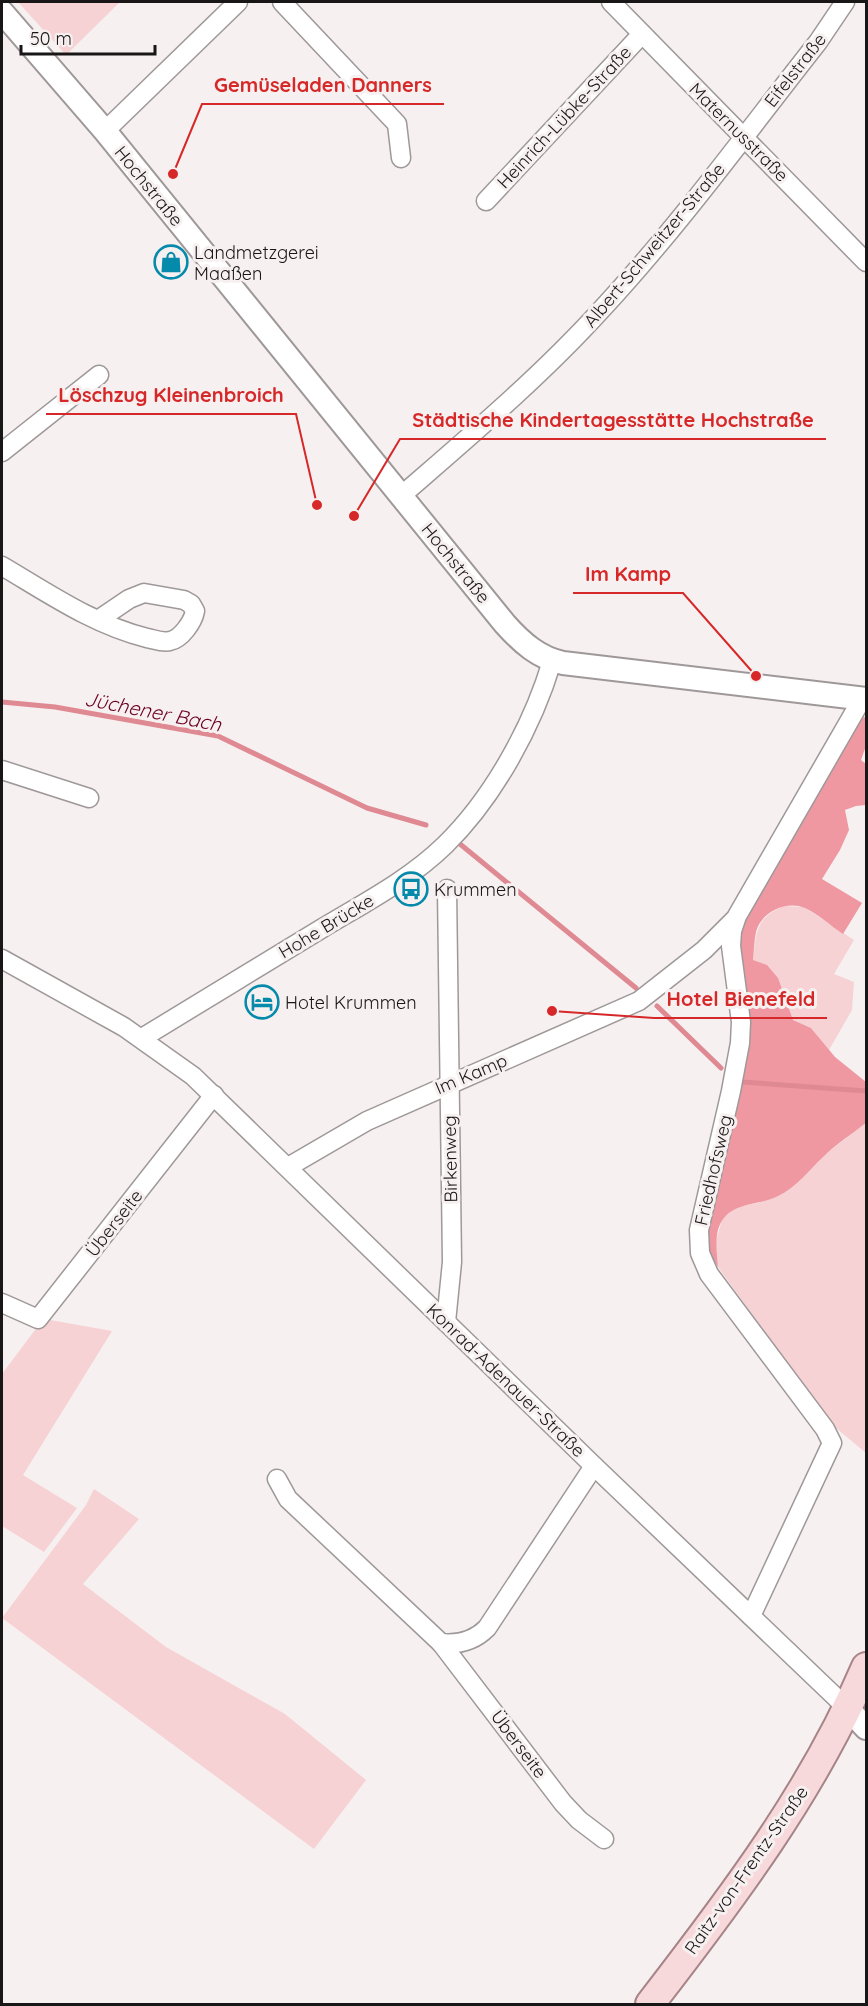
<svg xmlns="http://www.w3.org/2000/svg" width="868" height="2006" font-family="Quicksand,sans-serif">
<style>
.green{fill:#f6d2d4}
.forest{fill:#f098a2}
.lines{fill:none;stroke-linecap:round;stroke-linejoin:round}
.stream{stroke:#df8993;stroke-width:5}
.minor-casing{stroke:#9f9899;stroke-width:21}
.tertiary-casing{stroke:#9f9899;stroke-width:26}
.primary-casing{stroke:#a68487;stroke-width:32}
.minor{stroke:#fff;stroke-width:18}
.tertiary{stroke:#fff;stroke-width:22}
.primary{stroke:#f7d9dc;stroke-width:28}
.labels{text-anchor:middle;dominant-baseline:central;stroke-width:6;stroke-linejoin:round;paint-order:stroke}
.street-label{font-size:18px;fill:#181616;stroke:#f7f0f0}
.poi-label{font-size:18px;fill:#181616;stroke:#f7f0f0;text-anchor:start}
.water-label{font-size:20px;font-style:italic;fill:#6c0023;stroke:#f7f0f0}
.leader{fill:none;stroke:#d62828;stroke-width:2}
.callout-dot{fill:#d62828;stroke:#f7f0f0;stroke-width:2}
.callout-label{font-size:20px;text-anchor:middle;font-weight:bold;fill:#d62828;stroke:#f7f0f0;stroke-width:6;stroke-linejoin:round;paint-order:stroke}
</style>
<rect width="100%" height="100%" fill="#f7f0f0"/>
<g class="green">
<path d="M 18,2 L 120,2 L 66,55 Z"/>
<path d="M 785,906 L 804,907 L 854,940 L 834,974 L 854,982 L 852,1010 L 829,1050 L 811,1028 L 793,1020 L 786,1004 L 753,960 C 756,933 756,916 785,906 Z"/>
<path d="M 866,1123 L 866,1453 L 830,1423 L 718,1267 L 716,1241 L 722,1220 L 735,1207 L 758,1203 L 799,1181 L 824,1155 Z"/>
<path d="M 50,1320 L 112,1331 L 23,1475 L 77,1508 L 44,1552 L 2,1526 L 2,1374 L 41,1322 Z"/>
<path d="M 94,1489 L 139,1519 L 83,1584 L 166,1647 L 285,1714 L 366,1780 L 314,1849 L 2,1618 L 86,1505 Z"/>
</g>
<path class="forest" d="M 866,717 L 866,746 L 861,760 L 866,764 L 866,805 L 856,806 L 845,810 L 849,830 L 840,850 L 822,879 L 862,903 L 843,934 C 831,926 818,914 805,908 C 786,900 761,912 756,932 C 754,941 754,951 753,960 L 767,965 L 778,978 L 793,1020 L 811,1028 L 835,1057 L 866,1082 L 866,1123 C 852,1134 836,1144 823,1157 C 809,1170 796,1188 778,1196 C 760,1205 737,1202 724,1218 C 713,1231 717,1252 718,1267 L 710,1254 L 706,1237 L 735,1103 L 736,937 L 854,719 Z"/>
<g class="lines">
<g class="stream">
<path d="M 2,702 L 55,707 L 218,736 L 367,808 L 426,825"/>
<path d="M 460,844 L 636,988"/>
<path d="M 657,1006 L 721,1068"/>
<path d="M 742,1082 L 866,1091"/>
</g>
<g class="minor-casing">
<g id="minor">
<path d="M 282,2 L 397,124 L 401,158"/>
<path d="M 611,2 L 866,262"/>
<path d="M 105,131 L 238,2"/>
<path d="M 486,201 L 642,34"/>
<path d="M 2,452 L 99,375"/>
<path d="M 401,496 C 470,436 540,377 601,310 C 679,226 747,132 818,42 L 845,2"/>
<path d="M 2,566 C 48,593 94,625 147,638 C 154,639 162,643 170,641 C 181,639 193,622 195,611 L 191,604 L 184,600 L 144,593 L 129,599 L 98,620"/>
<path d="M 2,770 L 89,798"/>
<path d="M 2,959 L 124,1027 L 193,1076 L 594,1466 L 848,1709"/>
<path d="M 142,1038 C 202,1002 261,965 321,929 C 364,903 409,880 445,845 C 494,797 533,725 552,661"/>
<path d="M 288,1167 L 367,1121 L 639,1001 L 704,950 L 734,920"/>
<path d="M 2,1303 L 38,1319 L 214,1095"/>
<path d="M 446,1322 L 452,1262 L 447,889"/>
<path d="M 277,1479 L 288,1499 L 441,1643 C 459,1645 474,1641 487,1628 L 594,1466"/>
<path d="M 751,1616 L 832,1443 L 825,1429 L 709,1274 L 700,1253 L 699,1230 L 731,1091 L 740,1043 L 741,1022 L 731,946 L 732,931 L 737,916 L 862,699"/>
<path d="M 441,1643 L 563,1803 L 579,1820 L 604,1839"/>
</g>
</g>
<g class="tertiary-casing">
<g id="tertiary">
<path d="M 2,12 L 105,131 L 505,624 C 522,643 539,658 563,663 L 866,699"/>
<path d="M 848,1709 L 866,1728"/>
</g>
</g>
<g class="primary-casing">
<path id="primary" d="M 650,2004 C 732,1898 813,1791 866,1667"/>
</g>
<use href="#minor" class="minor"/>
<use href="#tertiary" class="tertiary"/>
<use href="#primary" class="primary"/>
</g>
<defs>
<g id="shop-ring" transform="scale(1.725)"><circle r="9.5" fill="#f7f0f0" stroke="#068aab" stroke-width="1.5"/><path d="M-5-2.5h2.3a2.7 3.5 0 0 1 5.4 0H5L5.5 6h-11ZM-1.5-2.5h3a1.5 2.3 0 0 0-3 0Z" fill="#068aab"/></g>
<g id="bus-ring" transform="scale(1.725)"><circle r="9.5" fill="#f7f0f0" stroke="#068aab" stroke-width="1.5"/><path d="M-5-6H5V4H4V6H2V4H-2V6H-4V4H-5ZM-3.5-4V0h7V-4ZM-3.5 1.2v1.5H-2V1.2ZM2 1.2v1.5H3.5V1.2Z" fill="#068aab"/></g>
<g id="hotel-ring" transform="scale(1.725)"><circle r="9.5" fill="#f7f0f0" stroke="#068aab" stroke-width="1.5"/><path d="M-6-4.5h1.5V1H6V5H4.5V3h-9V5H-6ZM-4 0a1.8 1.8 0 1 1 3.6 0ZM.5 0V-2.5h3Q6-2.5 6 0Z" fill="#068aab"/></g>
</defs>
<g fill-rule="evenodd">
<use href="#shop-ring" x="171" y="262"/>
<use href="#bus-ring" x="411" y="889"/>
<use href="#hotel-ring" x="262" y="1002"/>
</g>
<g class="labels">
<g class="street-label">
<text transform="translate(795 70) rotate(-52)">Eifelstraße</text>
<text transform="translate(564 117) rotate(-47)">Heinrich-Lübke-Straße</text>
<text transform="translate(739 132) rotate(45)">Maternusstraße</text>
<text transform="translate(149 186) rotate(51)">Hochstraße</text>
<text transform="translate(654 245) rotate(-50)">Albert-Schweitzer-Straße</text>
<text transform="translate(456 563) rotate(51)">Hochstraße</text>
<text transform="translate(326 926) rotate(-31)">Hohe Brücke</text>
<text transform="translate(471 1074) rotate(-23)">Im Kamp</text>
<text transform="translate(450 1159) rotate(-91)">Birkenweg</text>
<text transform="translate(713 1170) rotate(-77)">Friedhofsweg</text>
<text transform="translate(114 1223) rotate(-52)">Überseite</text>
<text transform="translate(506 1380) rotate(44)">Konrad-Adenauer-Straße</text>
<text transform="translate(519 1744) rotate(53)">Überseite</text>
<text transform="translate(746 1870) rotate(-55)">Raitz-von-Frentz-Straße</text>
</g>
<g class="poi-label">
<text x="194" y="252">Landmetzgerei<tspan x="194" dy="21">Maaßen</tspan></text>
<text x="434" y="889">Krummen</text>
<text x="285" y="1002">Hotel Krummen</text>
</g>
<g class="water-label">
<text transform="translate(153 711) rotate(11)">Jüchener Bach</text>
</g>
</g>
<path class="leader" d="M173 174L202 104H444M317 505L296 414H46M354 516L400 439H826M756 676L683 593H573M552 1011L654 1018H827"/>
<g class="callout-dot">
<circle cx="173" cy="174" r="6"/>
<circle cx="317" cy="505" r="6"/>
<circle cx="354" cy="516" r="6"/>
<circle cx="756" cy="676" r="6"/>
<circle cx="552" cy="1011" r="6"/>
</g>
<g class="callout-label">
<text x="323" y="92">Gemüseladen Danners</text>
<text x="171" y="402">Löschzug Kleinenbroich</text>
<text x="613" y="427">Städtische Kindertagesstätte Hochstraße</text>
<text x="628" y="581">Im Kamp</text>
<text x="741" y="1006">Hotel Bienefeld</text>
</g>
<rect width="868" height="2006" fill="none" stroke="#181616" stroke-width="6"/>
<path d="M21 45v9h134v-9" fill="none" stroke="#181616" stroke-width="3"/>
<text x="30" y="45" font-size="18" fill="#181616" stroke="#f7f0f0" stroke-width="4.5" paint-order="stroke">50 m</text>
</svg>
